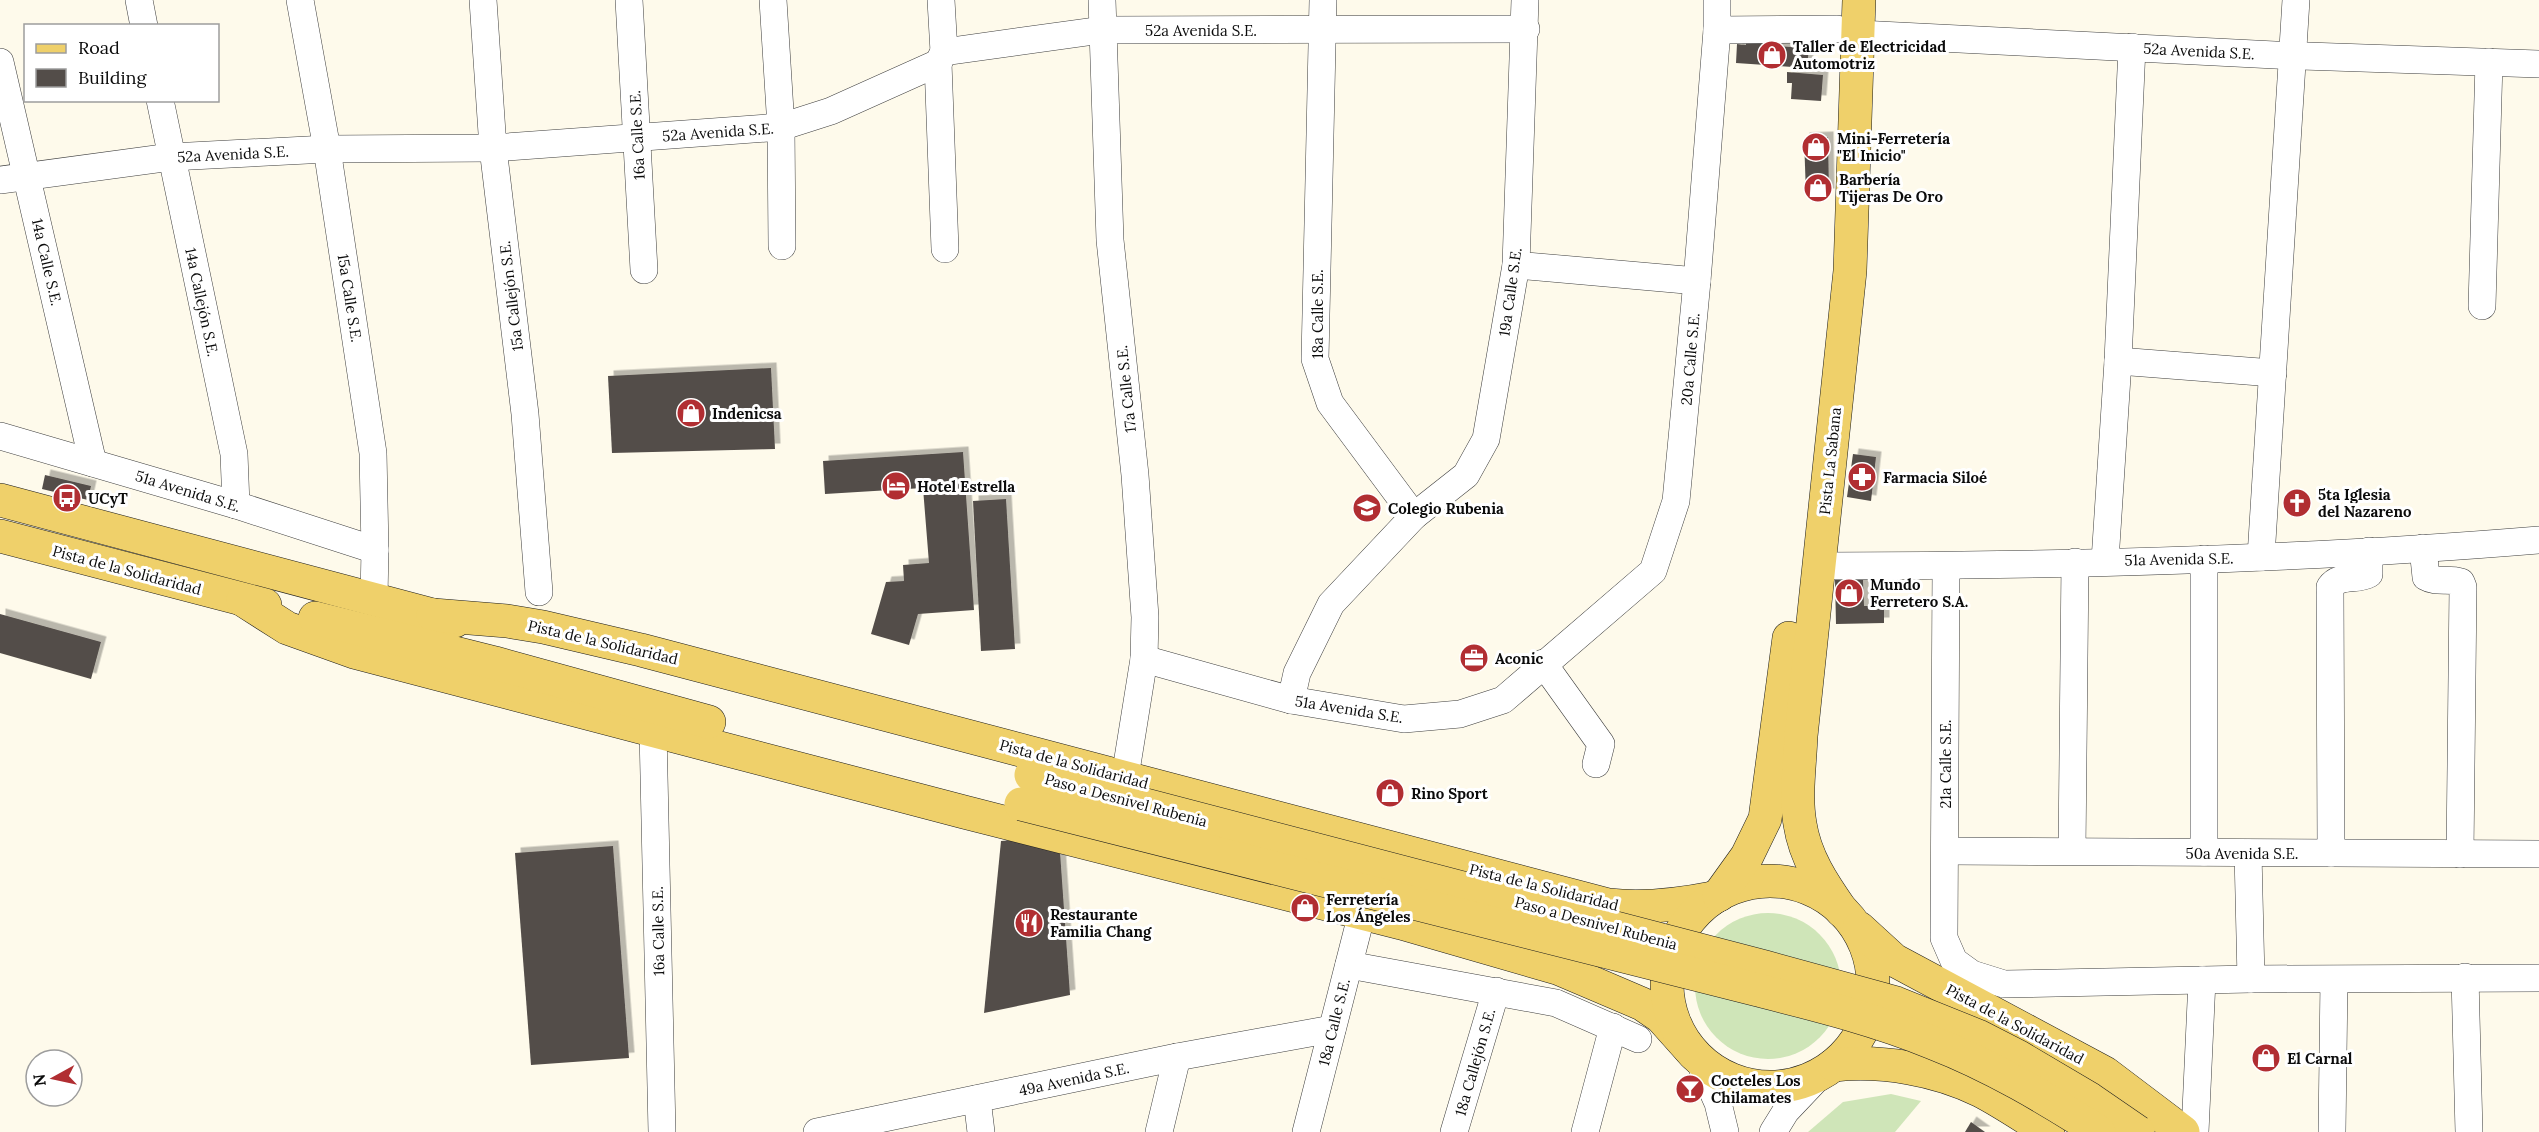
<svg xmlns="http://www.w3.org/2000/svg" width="2539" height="1132" font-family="Lora,serif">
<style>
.green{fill:#cfe5b8}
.building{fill:#534d49;filter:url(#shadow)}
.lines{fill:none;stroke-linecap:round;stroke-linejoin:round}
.minor-casing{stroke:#3e3e3e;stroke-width:28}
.major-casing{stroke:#1c1c1c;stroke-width:34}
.minor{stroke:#fff;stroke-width:27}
.major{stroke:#efd06a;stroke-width:33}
.major-bridge-casing{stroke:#1c1c1c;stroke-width:34;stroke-linecap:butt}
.major-bridge{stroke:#efd06a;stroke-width:33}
.labels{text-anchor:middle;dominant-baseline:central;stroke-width:6;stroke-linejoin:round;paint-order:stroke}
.street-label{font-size:15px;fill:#0b0b0b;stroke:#fff}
.poi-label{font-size:15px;font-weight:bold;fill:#0b0b0b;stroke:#fff;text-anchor:start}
</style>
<defs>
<filter id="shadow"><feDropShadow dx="5.5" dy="-5.5" stdDeviation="0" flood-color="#0004"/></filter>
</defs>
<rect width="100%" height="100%" fill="#fefaeb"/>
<g class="green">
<circle cx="1768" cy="986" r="73"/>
<path d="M 1891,1094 L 1921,1101 L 1895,1132 L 1808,1132 L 1843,1102 Z"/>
</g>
<g class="building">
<path d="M 1746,39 L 1772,41 L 1775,46 L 1809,48 L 1807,68 L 1736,63 L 1737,44 L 1746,45 Z"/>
<path d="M 1787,72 L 1823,75 L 1821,101 L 1791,99 L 1792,83 L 1787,83 Z"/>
<path d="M 1828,137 L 1829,194 L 1806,194 L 1804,138 Z"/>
<path d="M 771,368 L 775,449 L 612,453 L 608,376 Z"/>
<path d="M 963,452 L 974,610 L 918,614 L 909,645 L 871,634 L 886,582 L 904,581 L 903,565 L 929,563 L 923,488 L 825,494 L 823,461 Z"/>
<path d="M 1853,454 L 1876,457 L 1871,501 L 1847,497 Z"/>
<path d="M 45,475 L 91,486 L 88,500 L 42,489 Z"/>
<path d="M 1006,499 L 1015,649 L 981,651 L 973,501 Z"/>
<path d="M 1835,580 L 1863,580 L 1864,606 L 1884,606 L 1884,623 L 1836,624 Z"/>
<path d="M 0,614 L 101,642 L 91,679 L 0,653 Z"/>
<path d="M 1014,840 L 1060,852 L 1070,995 L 984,1013 L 1001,841 Z"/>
<path d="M 613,846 L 629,1058 L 531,1065 L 515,853 Z"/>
<path d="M 1971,1122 L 1985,1132 L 1965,1132 Z"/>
</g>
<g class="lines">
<g class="minor-casing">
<g id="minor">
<path d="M 139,0 L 144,26"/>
<path d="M 300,0 L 327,149 L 373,453 L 375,550 L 374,597"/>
<path d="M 483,0 L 493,148 L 525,414 L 539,592"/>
<path d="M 629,0 L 644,270"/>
<path d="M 773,0 L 781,127 L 782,246"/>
<path d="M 941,0 L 944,52"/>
<path d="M 1102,0 L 1110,240 L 1135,475 L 1145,617 L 1144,659 L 1125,777"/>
<path d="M 1323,0 L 1315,359 L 1330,403 L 1414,516"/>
<path d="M 1717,30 L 1837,29"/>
<path d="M 1859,34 L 2275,55 L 2539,64"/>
<path d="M 0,62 L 93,463"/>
<path d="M 938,63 L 945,249"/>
<path d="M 160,100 L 234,454 L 236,505"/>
<path d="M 0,180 L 171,157 L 327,149 L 493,148 L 781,127 L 831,111 L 938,63 L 944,52 L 1102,30 L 1526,29"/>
<path d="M 1516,265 L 1697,281"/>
<path d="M 2482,306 L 2489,62"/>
<path d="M 2118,361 L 2273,373"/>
<path d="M 0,436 L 236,505 L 375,550"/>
<path d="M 2423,548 L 2426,577 C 2436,583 2449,578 2461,582 L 2463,587 L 2460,854"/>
<path d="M 2261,557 L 2296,0"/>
<path d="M 2204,559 L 2204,852"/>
<path d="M 2105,561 L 2118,361 L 2132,47"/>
<path d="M 1818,566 C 2058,566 2299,560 2539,540"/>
<path d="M 1946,566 L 1944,938 L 1954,961 L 1972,974 L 2004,984 L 2251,979 L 2539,978"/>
<path d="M 1144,659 L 1291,700 L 1404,719 L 1460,714 L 1503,700 L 1653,571 L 1676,501 L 1697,281 L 1717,30 L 1717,0"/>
<path d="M 1543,663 L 1601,744 L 1596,764"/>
<path d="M 1291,700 L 1297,673 L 1331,604 L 1414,516 L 1466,475 L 1486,439 L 1516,265 L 1525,0"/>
<path d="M 653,731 L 662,1132"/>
<path d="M 1945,851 L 2539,854"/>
<path d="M 2072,851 L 2075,562"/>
<path d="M 2248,853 L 2251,979"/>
<path d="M 2331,853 L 2330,587 C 2339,574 2356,581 2369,574 L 2369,551"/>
<path d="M 1349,965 L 1556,1003 L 1638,1039"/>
<path d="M 2465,977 L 2469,1132"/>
<path d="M 1698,1058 L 1718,1103 L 1725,1132"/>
<path d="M 977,1099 L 981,1132"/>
<path d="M 817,1132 L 1177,1057 L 1332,1029"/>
<path d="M 1159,1132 L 1177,1057"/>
<path d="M 1306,1132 L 1362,913"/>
<path d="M 1454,1132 L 1496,991"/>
<path d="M 1585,1132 L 1613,1027"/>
<path d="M 1773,1132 L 1786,1111 L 1822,1073"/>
<path d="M 2195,1132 L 2202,980"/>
<path d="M 2332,1132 L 2334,980"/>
</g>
</g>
<g class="major-casing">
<g id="major">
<path d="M 0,500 L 455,621"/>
<path d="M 0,536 L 265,605"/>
<path d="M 243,600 L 287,628 L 354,652 L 964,812 L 1401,923 L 1560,969 L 1642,1004 L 1661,1017 L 1694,1054"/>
<path d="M 433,615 L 507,621 L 543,627 L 641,650 L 1608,905 C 1644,909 1678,905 1713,898"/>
<path d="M 315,618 L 495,663 L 709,722"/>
<circle cx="1770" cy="984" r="103"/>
<path d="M 1719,895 L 1747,856 L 1765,819 L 1789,638"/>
<path d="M 1842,911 C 1823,884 1805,857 1800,824 C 1795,796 1800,764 1801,736 L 1850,271 L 1859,0"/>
<path d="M 1859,928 L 1894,960 L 2105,1073 L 2183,1132"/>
<path d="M 1834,1065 C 1882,1060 1937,1069 1981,1091 C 2004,1103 2026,1118 2048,1132"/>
</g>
</g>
<use href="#minor" class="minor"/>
<use href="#major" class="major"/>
<g class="major-bridge-casing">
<g id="major-bridge">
<path d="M 1031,775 L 1765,967 L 1896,1003 L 1978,1036 L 2019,1057 L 2090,1099 L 2138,1132"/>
<path d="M 1021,804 L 1758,990 C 1817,1005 1877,1020 1933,1043 C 1992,1066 2046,1098 2099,1132"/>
</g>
</g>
<use href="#major-bridge" class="major-bridge"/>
</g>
<defs>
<g id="shop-disc" transform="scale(1.5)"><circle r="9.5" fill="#b12e32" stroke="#fff"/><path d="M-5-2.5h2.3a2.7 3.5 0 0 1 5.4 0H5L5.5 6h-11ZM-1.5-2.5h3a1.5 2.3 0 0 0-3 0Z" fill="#fff"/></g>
<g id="pharmacy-disc" transform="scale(1.5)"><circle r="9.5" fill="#b12e32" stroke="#fff"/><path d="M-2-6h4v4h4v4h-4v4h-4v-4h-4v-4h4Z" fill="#fff"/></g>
<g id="hotel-disc" transform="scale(1.5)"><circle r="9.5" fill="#b12e32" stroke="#fff"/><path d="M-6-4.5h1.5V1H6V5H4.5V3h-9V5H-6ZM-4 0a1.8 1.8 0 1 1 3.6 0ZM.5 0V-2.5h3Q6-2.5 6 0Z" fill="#fff"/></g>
<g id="bus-disc" transform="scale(1.5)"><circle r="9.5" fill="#b12e32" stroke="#fff"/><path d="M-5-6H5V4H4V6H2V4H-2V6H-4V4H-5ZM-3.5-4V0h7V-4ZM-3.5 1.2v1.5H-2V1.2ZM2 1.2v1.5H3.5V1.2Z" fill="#fff"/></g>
<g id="church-disc" transform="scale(1.5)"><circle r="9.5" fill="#b12e32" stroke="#fff"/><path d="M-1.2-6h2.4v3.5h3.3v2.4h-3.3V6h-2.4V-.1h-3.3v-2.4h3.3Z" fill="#fff"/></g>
<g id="university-disc" transform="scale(1.5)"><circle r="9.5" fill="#b12e32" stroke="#fff"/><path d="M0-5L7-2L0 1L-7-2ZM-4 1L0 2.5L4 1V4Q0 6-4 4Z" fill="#fff"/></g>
<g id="office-disc" transform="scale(1.5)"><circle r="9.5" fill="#b12e32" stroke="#fff"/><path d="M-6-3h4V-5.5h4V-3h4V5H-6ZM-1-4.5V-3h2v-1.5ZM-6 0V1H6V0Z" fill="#fff"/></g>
<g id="restaurant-disc" transform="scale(1.5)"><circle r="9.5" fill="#b12e32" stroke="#fff"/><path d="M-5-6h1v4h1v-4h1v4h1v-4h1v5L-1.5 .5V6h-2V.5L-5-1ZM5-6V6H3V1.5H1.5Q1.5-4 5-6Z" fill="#fff"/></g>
<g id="bar-disc" transform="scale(1.5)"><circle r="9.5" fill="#b12e32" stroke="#fff"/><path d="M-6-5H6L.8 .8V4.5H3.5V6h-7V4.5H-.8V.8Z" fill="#fff"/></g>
</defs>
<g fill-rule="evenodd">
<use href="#shop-disc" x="1772" y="55"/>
<use href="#shop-disc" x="1816" y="147"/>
<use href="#shop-disc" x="1818" y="188"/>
<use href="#shop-disc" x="691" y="413"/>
<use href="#pharmacy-disc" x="1862" y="477"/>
<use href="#hotel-disc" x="896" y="486"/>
<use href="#bus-disc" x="67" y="498"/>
<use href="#church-disc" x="2297" y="503"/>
<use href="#university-disc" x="1367" y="508"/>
<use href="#shop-disc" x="1849" y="593"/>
<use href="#office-disc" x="1474" y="658"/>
<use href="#shop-disc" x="1390" y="793"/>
<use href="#shop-disc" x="1305" y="908"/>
<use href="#restaurant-disc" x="1029" y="923"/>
<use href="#shop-disc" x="2266" y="1058"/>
<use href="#bar-disc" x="1690" y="1089"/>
</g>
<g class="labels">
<g class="street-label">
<text x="1201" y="30">52a Avenida S.E.</text>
<text transform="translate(2199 51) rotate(3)">52a Avenida S.E.</text>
<text transform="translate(718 132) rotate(-4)">52a Avenida S.E.</text>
<text transform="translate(637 135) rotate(-93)">16a Calle S.E.</text>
<text transform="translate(233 154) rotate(-3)">52a Avenida S.E.</text>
<text transform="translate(47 262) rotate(77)">14a Calle S.E.</text>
<text transform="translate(1510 292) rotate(-82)">19a Calle S.E.</text>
<text transform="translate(511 296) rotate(-97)">15a Callejón S.E.</text>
<text transform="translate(350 298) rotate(81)">15a Calle S.E.</text>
<text transform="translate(202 302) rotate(78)">14a Callejón S.E.</text>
<text transform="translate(1317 314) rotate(-90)">18a Calle S.E.</text>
<text transform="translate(1690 359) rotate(-85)">20a Calle S.E.</text>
<text transform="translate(1126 389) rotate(-96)">17a Calle S.E.</text>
<text transform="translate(1830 461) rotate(-84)">Pista La Sabana</text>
<text transform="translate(188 491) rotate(17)">51a Avenida S.E.</text>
<text transform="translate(2179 559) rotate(-1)">51a Avenida S.E.</text>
<text transform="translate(127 570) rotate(15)">Pista de la Solidaridad</text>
<text transform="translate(603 642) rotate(13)">Pista de la Solidaridad</text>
<text transform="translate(1349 709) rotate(9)">51a Avenida S.E.</text>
<text transform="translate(1074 764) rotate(15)">Pista de la Solidaridad</text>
<text transform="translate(1945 764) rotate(-90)">21a Calle S.E.</text>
<text transform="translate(1126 800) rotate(15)">Paso a Desnivel Rubenia</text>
<text x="2242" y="853">50a Avenida S.E.</text>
<text transform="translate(1544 887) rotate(14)">Pista de la Solidaridad</text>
<text transform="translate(1596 923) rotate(15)">Paso a Desnivel Rubenia</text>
<text transform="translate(658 931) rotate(-91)">16a Calle S.E.</text>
<text transform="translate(1334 1022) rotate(-76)">18a Calle S.E.</text>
<text transform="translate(2015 1024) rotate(28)">Pista de la Solidaridad</text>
<text transform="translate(1475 1062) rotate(-74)">18a Callejón S.E.</text>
<text transform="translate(1074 1079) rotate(-12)">49a Avenida S.E.</text>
</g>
<g class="poi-label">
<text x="1793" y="46">Taller de Electricidad<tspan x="1793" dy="17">Automotriz</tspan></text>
<text x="1837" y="138">Mini-Ferretería<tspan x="1837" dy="17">"El Inicio"</tspan></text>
<text x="1839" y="179">Barbería<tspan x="1839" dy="17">Tijeras De Oro</tspan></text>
<text x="712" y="413">Indenicsa</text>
<text x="1883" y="477">Farmacia Siloé</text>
<text x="917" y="486">Hotel Estrella</text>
<text x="2318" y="494">5ta Iglesia<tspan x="2318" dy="17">del Nazareno</tspan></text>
<text x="88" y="498">UCyT</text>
<text x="1388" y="508">Colegio Rubenia</text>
<text x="1870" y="584">Mundo<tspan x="1870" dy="17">Ferretero S.A.</tspan></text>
<text x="1495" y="658">Aconic</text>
<text x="1411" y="793">Rino Sport</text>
<text x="1326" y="899">Ferretería<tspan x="1326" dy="17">Los Ángeles</tspan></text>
<text x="1050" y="914">Restaurante<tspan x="1050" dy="17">Familia Chang</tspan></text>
<text x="2287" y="1058">El Carnal</text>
<text x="1711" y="1080">Cocteles Los<tspan x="1711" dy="17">Chilamates</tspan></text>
</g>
</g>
<rect x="24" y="24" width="195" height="78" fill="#ffffff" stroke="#9d9d9d" stroke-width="1.5"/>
<rect x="36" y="44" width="30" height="9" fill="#efd06a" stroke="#9d9d9d" stroke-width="1.5"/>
<text x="78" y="54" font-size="18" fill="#0b0b0b">Road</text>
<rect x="36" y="69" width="30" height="18" fill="#534d49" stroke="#9d9d9d" stroke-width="1.5"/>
<text x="78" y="84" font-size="18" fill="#0b0b0b">Building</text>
<g transform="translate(54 1078) rotate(262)"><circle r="28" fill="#ffffff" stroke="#9d9d9d" stroke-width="1.5"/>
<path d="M0-4.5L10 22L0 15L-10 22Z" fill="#b12e32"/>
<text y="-9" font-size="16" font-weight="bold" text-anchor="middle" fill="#0b0b0b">N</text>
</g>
</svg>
